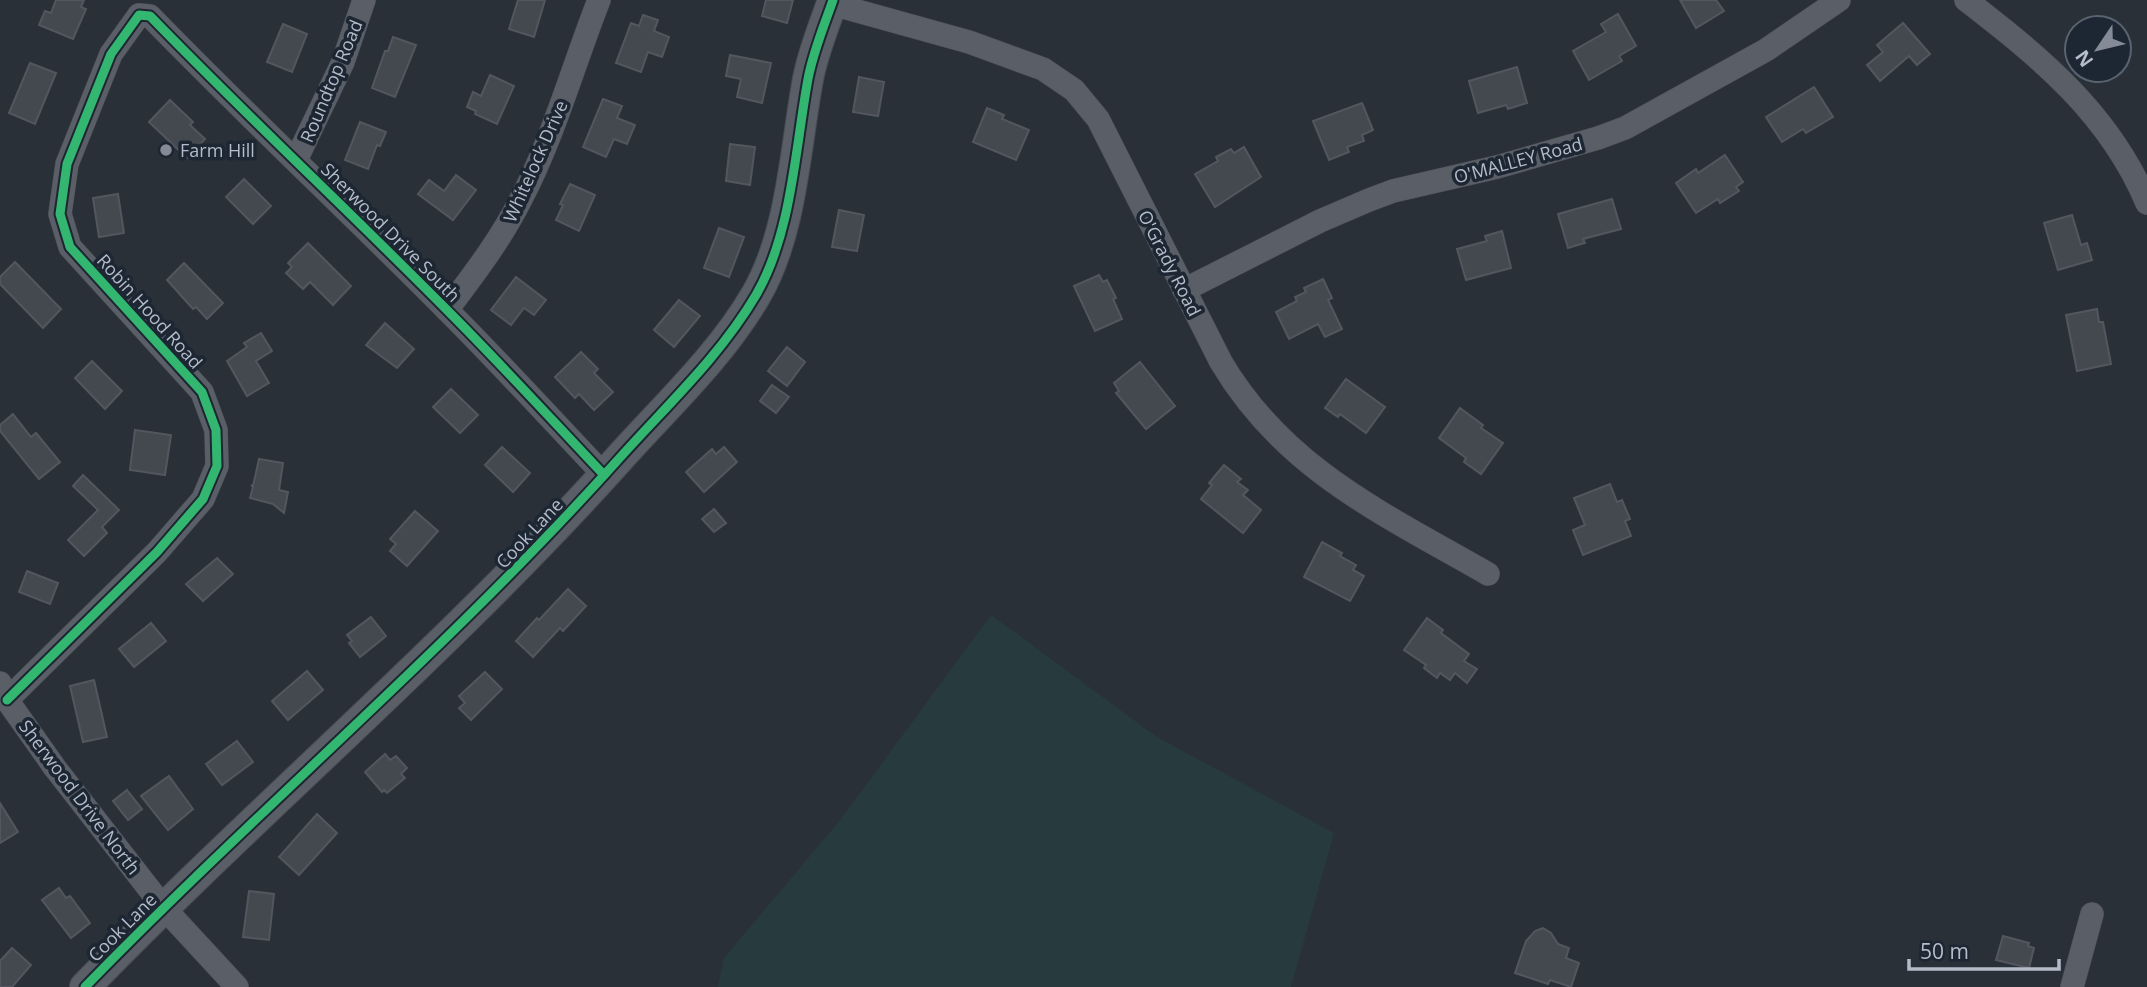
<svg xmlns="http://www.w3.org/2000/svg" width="2147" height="987" font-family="'Open Sans',sans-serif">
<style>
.green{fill:#273a3e}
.building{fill:#444950;stroke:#52575f;stroke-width:2}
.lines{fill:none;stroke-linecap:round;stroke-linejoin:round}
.minor-casing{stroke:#484c53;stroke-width:24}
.tertiary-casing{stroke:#484c53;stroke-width:32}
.minor{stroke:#5a5e66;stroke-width:23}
.tertiary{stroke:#5a5e66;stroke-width:30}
.cycleway-casing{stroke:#1d2633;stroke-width:13}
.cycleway{stroke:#33b770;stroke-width:9}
.poi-dot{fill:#848b96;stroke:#1d2633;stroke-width:2.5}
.labels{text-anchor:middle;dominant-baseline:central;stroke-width:7;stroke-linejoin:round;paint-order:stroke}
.street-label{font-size:18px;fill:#b4bcc9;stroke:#1d2633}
.poi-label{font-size:18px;fill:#b4bcc9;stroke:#1d2633;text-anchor:start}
</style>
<rect width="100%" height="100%" fill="#2a3038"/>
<path class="green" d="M 991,615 L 1157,737 L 1334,833 L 1291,987 L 718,987 L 724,958 L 841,819 Z"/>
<g class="building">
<path d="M 56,0 L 84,0 L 81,7 L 86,9 L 73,39 L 39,25 L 45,11 L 51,13 Z"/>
<path d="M 518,0 L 545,0 L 534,37 L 509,29 Z"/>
<path d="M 766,0 L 793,0 L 787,23 L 762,16 Z"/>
<path d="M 1680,0 L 1716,0 L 1724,11 L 1696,28 Z"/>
<path d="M 1618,14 L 1636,46 L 1619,56 L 1622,61 L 1589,80 L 1573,51 L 1606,32 L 1601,24 Z"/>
<path d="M 643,15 L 658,20 L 654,31 L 669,37 L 662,57 L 648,52 L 641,72 L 616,63 L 631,23 L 639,26 Z"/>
<path d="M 1903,23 L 1930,54 L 1917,65 L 1909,56 L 1880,81 L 1867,65 L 1883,52 L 1877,45 Z"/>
<path d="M 283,24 L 307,34 L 292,72 L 267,62 Z"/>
<path d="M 393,37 L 416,45 L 395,97 L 372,88 L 385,51 L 388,51 Z"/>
<path d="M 730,55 L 771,63 L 762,103 L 737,97 L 741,79 L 726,76 Z"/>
<path d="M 30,63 L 56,73 L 35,124 L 9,113 Z"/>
<path d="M 1517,67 L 1527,103 L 1508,109 L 1506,105 L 1478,113 L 1469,81 Z"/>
<path d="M 490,75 L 514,86 L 497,124 L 475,114 L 476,111 L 467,107 L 473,92 L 481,96 Z"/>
<path d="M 859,77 L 884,82 L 878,116 L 853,112 Z"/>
<path d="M 1814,87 L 1833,117 L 1806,133 L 1803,129 L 1782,142 L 1766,117 Z"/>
<path d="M 603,99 L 622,106 L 617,118 L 635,125 L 627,144 L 614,139 L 606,157 L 583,147 Z"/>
<path d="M 170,100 L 193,122 L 190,125 L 205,139 L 187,158 L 149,122 Z"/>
<path d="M 1362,103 L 1373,130 L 1362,135 L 1364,141 L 1347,147 L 1349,152 L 1329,160 L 1313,121 Z"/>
<path d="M 987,108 L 1004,115 L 1002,119 L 1029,130 L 1016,160 L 973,142 Z"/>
<path d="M 360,122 L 386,132 L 380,146 L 377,145 L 368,169 L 345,160 Z"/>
<path d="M 730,144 L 755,147 L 750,185 L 726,181 Z"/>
<path d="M 1244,147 L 1261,177 L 1215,207 L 1195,174 L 1218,161 L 1216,157 L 1231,149 L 1234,153 Z"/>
<path d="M 1725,155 L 1743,182 L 1736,187 L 1739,191 L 1720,203 L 1718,199 L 1696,213 L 1676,183 L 1696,169 L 1698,173 Z"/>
<path d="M 456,175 L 476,190 L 453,220 L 418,194 L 429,180 L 444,191 Z"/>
<path d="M 244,179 L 271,206 L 253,224 L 226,197 Z"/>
<path d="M 570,184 L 595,195 L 579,231 L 556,220 L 563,205 L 560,204 Z"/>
<path d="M 118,194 L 124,233 L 99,237 L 93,198 Z"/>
<path d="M 1612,199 L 1621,229 L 1583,239 L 1585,243 L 1568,248 L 1558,214 Z"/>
<path d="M 839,210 L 864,215 L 857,251 L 832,247 Z"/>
<path d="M 2072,215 L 2081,245 L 2087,243 L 2092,260 L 2058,270 L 2044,223 Z"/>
<path d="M 719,228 L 744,237 L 729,277 L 704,268 Z"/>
<path d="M 1502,231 L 1511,268 L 1466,280 L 1457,249 L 1487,241 L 1485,236 Z"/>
<path d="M 308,243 L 351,286 L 333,305 L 310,282 L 303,289 L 286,273 L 292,267 L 288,263 Z"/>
<path d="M 15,262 L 61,309 L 43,328 L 0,284 L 0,277 Z"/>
<path d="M 184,263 L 223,303 L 207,319 L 196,307 L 193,309 L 167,280 Z"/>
<path d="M 1099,275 L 1103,282 L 1107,280 L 1116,298 L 1113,299 L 1122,319 L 1095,331 L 1074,286 Z"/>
<path d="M 516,277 L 546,300 L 534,315 L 524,308 L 511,325 L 491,310 Z"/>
<path d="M 1323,279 L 1332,298 L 1328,300 L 1342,329 L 1325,337 L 1318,324 L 1289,339 L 1276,312 L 1297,301 L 1295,297 L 1306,292 L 1304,288 Z"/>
<path d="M 679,300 L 700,316 L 674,347 L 654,330 Z"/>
<path d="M 2097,309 L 2099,322 L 2103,322 L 2111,364 L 2077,371 L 2066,315 Z"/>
<path d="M 385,323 L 414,349 L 397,368 L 366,345 Z"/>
<path d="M 261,333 L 272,351 L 256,361 L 269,383 L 247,396 L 227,361 L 247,347 L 244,343 Z"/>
<path d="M 787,347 L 805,362 L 787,386 L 768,371 Z"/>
<path d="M 581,352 L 598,369 L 594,373 L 613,392 L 594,410 L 579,394 L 575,398 L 555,377 Z"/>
<path d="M 92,361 L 122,391 L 105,409 L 75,378 Z"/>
<path d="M 1140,362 L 1175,406 L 1146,429 L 1116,393 L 1119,391 L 1114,383 Z"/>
<path d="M 1346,379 L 1385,407 L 1366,433 L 1340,414 L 1338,417 L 1325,408 Z"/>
<path d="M 772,385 L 789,397 L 776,413 L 760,401 Z"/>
<path d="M 451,389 L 478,415 L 460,433 L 433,407 Z"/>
<path d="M 1460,408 L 1483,425 L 1481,428 L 1503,443 L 1481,474 L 1464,462 L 1466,458 L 1439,438 Z"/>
<path d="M 13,414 L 31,437 L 36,433 L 60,462 L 39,479 L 0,431 L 0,425 Z"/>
<path d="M 135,430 L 171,435 L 165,475 L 130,470 Z"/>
<path d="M 502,447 L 530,473 L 513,492 L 485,465 Z"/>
<path d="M 724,447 L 737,462 L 704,492 L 686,472 L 712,449 L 716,454 Z"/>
<path d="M 259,459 L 283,463 L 279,490 L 288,492 L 284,513 L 273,504 L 250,498 L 253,487 L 251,485 L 253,486 Z"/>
<path d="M 1224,465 L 1241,479 L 1237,482 L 1248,490 L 1243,495 L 1261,510 L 1243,533 L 1201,499 L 1212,485 L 1209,483 Z"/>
<path d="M 83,475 L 119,510 L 102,527 L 107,533 L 84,556 L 68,540 L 98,510 L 73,486 Z"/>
<path d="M 1610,484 L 1617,502 L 1622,500 L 1630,519 L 1625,521 L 1631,536 L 1583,555 L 1573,530 L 1585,525 L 1574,498 Z"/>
<path d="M 714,509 L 726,523 L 714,532 L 702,519 Z"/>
<path d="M 415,511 L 438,531 L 407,566 L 390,551 L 396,544 L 390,539 Z"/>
<path d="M 1322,542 L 1342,553 L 1340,556 L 1356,565 L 1353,570 L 1364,576 L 1350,601 L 1304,577 Z"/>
<path d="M 217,558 L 233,574 L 203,601 L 186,584 Z"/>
<path d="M 27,571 L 58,583 L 50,604 L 19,592 Z"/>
<path d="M 568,589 L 586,606 L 563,631 L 560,628 L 533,657 L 516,641 L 537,618 L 539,620 Z"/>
<path d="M 371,617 L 386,636 L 360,657 L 349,643 L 352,641 L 347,635 Z"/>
<path d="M 1427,618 L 1443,630 L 1441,633 L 1469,654 L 1464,661 L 1477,669 L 1467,683 L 1455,673 L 1450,680 L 1440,673 L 1437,678 L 1424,668 L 1426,665 L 1404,650 Z"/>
<path d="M 151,623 L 166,641 L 134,667 L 119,649 Z"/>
<path d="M 307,671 L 323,690 L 288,720 L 272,701 Z"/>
<path d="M 485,672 L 502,689 L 471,720 L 459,708 L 465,703 L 459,696 Z"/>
<path d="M 94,680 L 107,737 L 83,742 L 70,686 Z"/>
<path d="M 237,741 L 253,762 L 222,785 L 206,764 Z"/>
<path d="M 385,754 L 390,760 L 396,756 L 407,768 L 401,774 L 405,778 L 387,793 L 384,790 L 382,792 L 365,772 Z"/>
<path d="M 169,776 L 193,809 L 168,830 L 141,796 Z"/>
<path d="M 127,790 L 142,809 L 128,820 L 113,801 Z"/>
<path d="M 0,803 L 18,832 L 0,843 Z"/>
<path d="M 317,814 L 337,833 L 299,875 L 279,857 Z"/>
<path d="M 59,888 L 66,898 L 70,896 L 90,923 L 71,938 L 42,900 Z"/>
<path d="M 249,891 L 274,894 L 269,940 L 243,937 Z"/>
<path d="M 1543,928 L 1551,933 L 1558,944 L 1569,948 L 1566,958 L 1579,963 L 1571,987 L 1550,980 L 1548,984 L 1515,973 L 1526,941 L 1535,931 Z"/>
<path d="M 2003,936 L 2029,943 L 2028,946 L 2034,948 L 2029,968 L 1996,960 Z"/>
<path d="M 12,948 L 31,965 L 12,987 L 0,987 L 0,961 Z"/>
</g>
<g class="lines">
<g class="minor-casing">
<g id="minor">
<path d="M 1966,0 C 2041,58 2109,113 2147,203"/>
<path d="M 832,4 L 969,42 L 1043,69 L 1074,90 L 1098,119 L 1221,362 C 1284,469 1384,514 1488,574"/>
<path d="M 296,160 L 343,62 L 364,0"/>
<path d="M 1184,290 L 1320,221 L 1369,200 L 1393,191 L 1497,167 L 1598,138 L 1625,128 L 1766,50 L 1839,0"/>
<path d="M 447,310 C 474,274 501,239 521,199 C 554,136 573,66 599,0"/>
<path d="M 0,683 L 7,700 L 55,768 L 164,908 L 237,987"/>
<path d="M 7,700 L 157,552 L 203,499 L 217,466 L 216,430 L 202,392 L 70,247 L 60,214 L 67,164 L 111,54 L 139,15 L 150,16 C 247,116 349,211 447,310 C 501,364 552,420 604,475"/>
<path d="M 2072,987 L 2092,914"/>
</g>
</g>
<g class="tertiary-casing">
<path id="tertiary" d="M 85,987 C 259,808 450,647 616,462 C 664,408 719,358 756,295 C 792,233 795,149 808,79 C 813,52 824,26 833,0"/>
</g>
<use href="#minor" class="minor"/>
<use href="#tertiary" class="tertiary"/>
<g class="cycleway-casing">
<g id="cycleway">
<path d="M 7,700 L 157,552 L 203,499 L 217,466 L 216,430 L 202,392 L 70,247 L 60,214 L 67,164 L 111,54 L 139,15 L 150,16 C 247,116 349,211 447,310 C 501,364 552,420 604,475"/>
<path d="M 85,987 C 259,808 450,647 616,462 C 664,408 719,358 756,295 C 792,233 795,149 808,79 C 813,52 824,26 833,0"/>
</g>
</g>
<use href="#cycleway" class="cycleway"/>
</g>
<circle class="poi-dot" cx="166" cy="150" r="7"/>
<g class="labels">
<g class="street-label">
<text transform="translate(331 81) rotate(-67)">Roundtop Road</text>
<text transform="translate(1518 160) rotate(-15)">O'MALLEY Road</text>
<text transform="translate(535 161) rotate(-66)">Whitelock Drive</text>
<text transform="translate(391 232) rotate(45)">Sherwood Drive South</text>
<text transform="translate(1170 263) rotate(63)">O'Grady Road</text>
<text transform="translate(150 311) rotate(48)">Robin Hood Road</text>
<text transform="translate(529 533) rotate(-47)">Cook Lane</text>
<text transform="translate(80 797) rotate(53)">Sherwood Drive North</text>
<text transform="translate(122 927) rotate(-45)">Cook Lane</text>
</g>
<g class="poi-label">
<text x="180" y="150">Farm Hill</text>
</g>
</g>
<g transform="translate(2098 49) rotate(235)"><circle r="33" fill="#1d2633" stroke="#59626f" stroke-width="2"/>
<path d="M0-5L12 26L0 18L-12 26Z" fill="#848b96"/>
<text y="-10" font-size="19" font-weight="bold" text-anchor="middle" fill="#b4bcc9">N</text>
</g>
<path d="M1909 959v10h150v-10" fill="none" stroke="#b4bcc9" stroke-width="3.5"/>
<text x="1920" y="959" font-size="21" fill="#b4bcc9" stroke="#1d2633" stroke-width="5" paint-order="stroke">50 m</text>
</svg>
